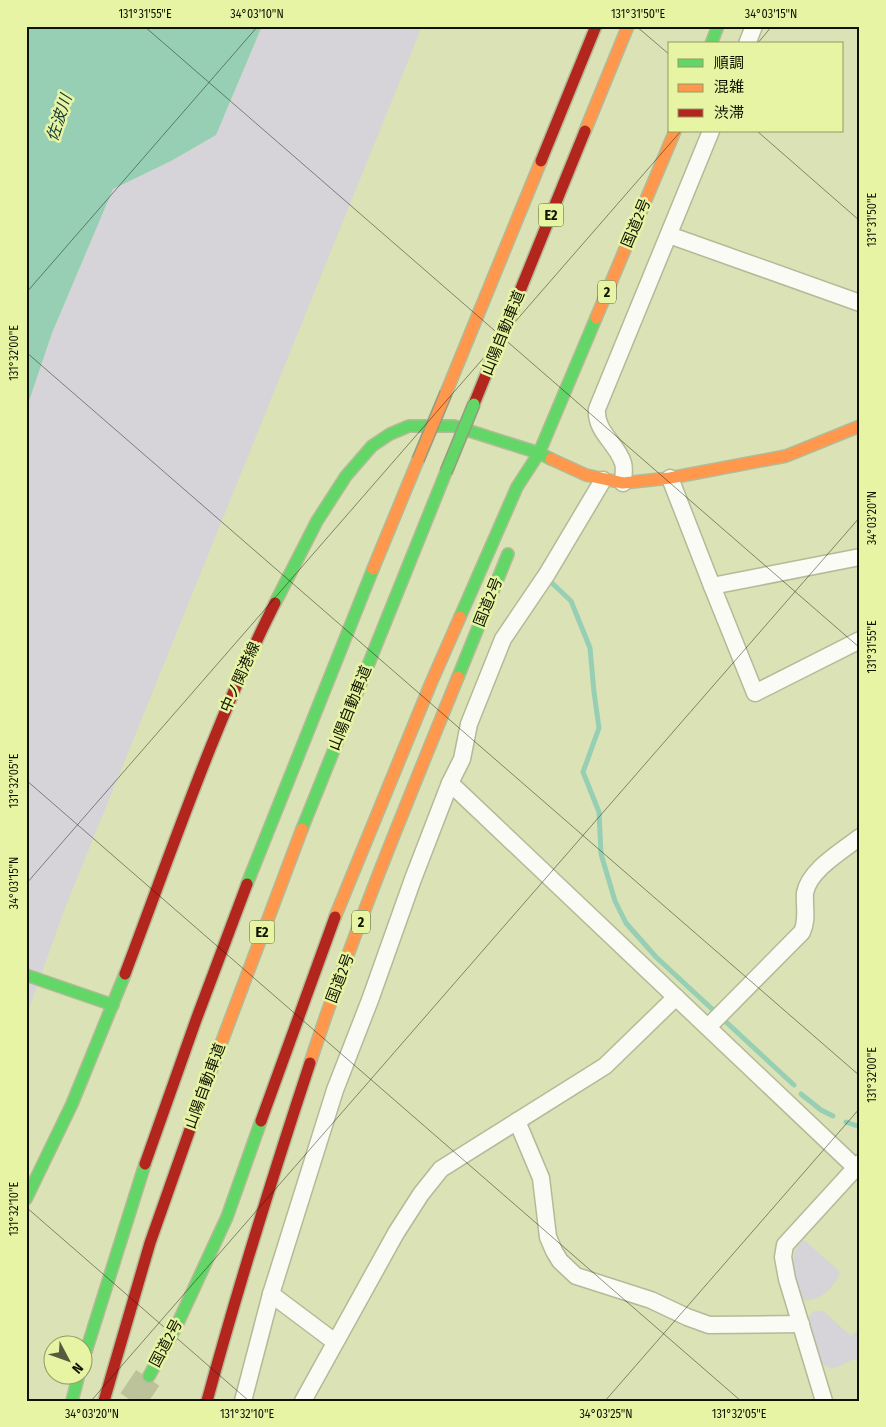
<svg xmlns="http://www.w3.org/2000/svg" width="886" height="1427" font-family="'Fira Sans Condensed','Noto Sans JP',sans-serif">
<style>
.green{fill:#d6d3d9}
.water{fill:#97cfb5}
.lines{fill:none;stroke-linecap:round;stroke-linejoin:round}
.stream{stroke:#97cfb5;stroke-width:5}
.highway-tunnel{stroke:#bcc39b;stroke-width:28;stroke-dasharray:28 14;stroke-linecap:butt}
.street-casing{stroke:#b4ba97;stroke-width:19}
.fast-casing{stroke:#b4ba97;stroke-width:14}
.slow-casing{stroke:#b4ba97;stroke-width:14}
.jam-casing{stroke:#b4ba97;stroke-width:14}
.street{stroke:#f9fbf4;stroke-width:16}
.fast{stroke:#63d668;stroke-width:11}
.slow{stroke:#ff974d;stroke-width:11}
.jam{stroke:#b3261e;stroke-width:11}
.fast-bridge-casing{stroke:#969c7e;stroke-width:14;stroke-linecap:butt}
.slow-bridge-casing{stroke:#969c7e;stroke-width:14;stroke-linecap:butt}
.fast-bridge{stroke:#63d668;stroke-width:11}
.slow-bridge{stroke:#ff974d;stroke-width:11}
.ticks{fill:none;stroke:#0f1300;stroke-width:1;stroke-opacity:0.45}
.labels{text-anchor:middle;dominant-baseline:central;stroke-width:5;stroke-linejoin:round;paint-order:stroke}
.shield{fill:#e6f4a4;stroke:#505631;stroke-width:1}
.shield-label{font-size:14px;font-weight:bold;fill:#0f1300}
.street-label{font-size:15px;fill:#0f1300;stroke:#e6f4a4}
.water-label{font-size:16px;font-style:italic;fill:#173c34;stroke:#e6f4a4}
.neatline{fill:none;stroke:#0f1300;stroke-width:2}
.ticks-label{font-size:12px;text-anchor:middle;fill:#0f1300}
</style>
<rect width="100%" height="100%" fill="#dae2b6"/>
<g class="green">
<path d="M 262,26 L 422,26 L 63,913 L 26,1017 L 26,410 L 52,333 L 113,188 L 171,161 L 216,135 Z"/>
<path d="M 804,1240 L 840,1272 C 835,1287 819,1302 804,1300 C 793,1287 787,1249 804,1240 Z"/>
<path d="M 814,1311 L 823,1311 L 851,1336 L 860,1328 L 860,1362 L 854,1359 C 847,1361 839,1368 832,1368 C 816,1367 810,1333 806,1319 Z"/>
</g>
<path class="water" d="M 26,26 L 262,26 L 216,135 L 171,161 L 113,189 L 52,333 L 26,410 Z"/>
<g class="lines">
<g class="stream">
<path d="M 552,583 L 571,601 L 590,648 L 594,692 L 599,728 L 583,772 L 599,812 L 601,854 L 615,901 L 626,923 L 656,957 L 794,1085"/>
<path d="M 801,1094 L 821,1110 L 833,1116"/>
<path d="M 846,1122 L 860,1127"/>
</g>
<path class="highway-tunnel" d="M 132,1401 L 149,1376"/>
<g class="street-casing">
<g id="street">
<path d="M 747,44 L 754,26"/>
<path d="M 669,235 L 860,303"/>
<path d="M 670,478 L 712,586 L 755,693 L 860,640"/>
<path d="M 623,483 C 623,477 625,469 623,463 C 617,443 595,432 597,409 L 711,131"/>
<path d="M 712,586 L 860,557"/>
<path d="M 450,783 L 855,1167"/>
<path d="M 708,1027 L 802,932 C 808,919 804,907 805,893 C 809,870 842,851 860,837"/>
<path d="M 517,1121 L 541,1178 L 548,1237 L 554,1251 L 560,1261 L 576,1276 L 651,1300 L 687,1317 L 709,1325 L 801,1324"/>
<path d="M 271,1294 L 335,1342"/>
<path d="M 243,1401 L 271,1294 L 335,1090 L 370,1000 L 413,879 L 450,783 L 462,759 L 469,724 L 503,639 L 547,574 L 603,480"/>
<path d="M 303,1401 L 396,1233 L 421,1194 L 441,1169 L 605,1066 L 676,997"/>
<path d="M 824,1401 L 787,1279 L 783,1257 L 785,1245 L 860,1163"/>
</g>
</g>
<g class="fast-casing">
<g id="fast">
<path d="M 711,44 L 718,26"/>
<path d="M 275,603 L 317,521 L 346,476 L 372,446 L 390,434 L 409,426 L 454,426 L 539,453 L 551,459"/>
<path d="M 460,617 L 517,487 L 539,453 L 596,318"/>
<path d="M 458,677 L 508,554"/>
<path d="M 302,829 L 446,472"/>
<path d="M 247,884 L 373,569"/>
<path d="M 26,975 L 113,1005"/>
<path d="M 26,1199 L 72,1104 L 125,974"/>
<path d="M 82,1364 L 145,1164"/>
<path d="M 149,1376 L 176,1327 L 227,1217 L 261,1121"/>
<path d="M 72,1401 L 79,1374"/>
</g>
</g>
<g class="slow-casing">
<g id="slow">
<path d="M 585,131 L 628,26"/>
<path d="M 596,318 L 675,131"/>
<path d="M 446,393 L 541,161"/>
<path d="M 551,459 L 586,475 L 623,483 L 670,478 L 786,456 L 860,426"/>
<path d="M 373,569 L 418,460"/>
<path d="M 335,917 L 431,683 L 460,617"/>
<path d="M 310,1063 C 353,932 406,805 458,677"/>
<path d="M 207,1081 L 302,829"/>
</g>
</g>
<g class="jam-casing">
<g id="jam">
<path d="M 541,161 L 596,26"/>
<path d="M 474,404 L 585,131"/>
<path d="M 125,974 C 172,850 215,722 275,603"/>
<path d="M 261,1121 L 335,917"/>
<path d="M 145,1164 L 196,1020 L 247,884"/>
<path d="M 104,1401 L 150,1243 L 207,1081"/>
<path d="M 207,1401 C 238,1287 273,1175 310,1063"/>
</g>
</g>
<use href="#street" class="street"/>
<use href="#fast" class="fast"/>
<use href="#slow" class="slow"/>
<use href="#jam" class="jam"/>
<g class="fast-bridge-casing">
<path id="fast-bridge" d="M 446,472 L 474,404"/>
</g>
<g class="slow-bridge-casing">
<path id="slow-bridge" d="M 418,460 L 446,393"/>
</g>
<use href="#fast-bridge" class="fast-bridge"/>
<use href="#slow-bridge" class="slow-bridge"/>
</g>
<path class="ticks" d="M 144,26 L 860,648M 636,26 L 670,55M 757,44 L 772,26M 757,131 L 860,221M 26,293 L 258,26M 26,352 L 860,1076M 26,780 L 741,1401M 26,884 L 681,131M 26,1207 L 249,1401M 91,1401 L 860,517M 605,1401 L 860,1108"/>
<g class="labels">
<g class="shield">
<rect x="538.5" y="203.5" width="25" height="23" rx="4"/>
<rect x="598" y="280.5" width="18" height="23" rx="4"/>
<rect x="352" y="910.5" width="18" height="23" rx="4"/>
<rect x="249.5" y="920.5" width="25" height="23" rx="4"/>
</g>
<g class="shield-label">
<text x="551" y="215">E2</text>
<text x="607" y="292">2</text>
<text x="361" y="922">2</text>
<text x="262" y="932">E2</text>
</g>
<g class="street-label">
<text transform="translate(636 223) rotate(-67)">国道2号</text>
<text transform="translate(503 333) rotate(-68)">山陽自動車道</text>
<text transform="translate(488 602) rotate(-68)">国道2号</text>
<text transform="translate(240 677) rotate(-66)">中ノ関港線</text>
<text transform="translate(350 708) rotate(-68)">山陽自動車道</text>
<text transform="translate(340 978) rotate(-69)">国道2号</text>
<text transform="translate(205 1086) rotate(-70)">山陽自動車道</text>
<text transform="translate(166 1343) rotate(-62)">国道2号</text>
</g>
<g class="water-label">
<text transform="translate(59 118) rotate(-72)">佐波川</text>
</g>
</g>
<rect width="886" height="1427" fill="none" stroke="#e6f4a4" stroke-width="55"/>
<rect x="668" y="42" width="175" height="90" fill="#e6f4a4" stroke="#909a62"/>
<rect x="678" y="59" width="25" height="8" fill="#63d668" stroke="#909a62"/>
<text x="714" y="68" font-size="15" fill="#0f1300">順調</text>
<rect x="678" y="84" width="25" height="8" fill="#ff974d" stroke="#909a62"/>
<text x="714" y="92" font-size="15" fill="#0f1300">混雑</text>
<rect x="678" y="109" width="25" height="8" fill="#b3261e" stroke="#909a62"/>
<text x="714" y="118" font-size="15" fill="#0f1300">渋滞</text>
<g transform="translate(68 1360) rotate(131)"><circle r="24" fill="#e6f4a4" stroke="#909a62"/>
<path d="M0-4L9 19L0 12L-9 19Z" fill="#565b40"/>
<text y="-8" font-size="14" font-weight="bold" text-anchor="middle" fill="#0f1300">N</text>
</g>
<rect x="28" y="28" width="830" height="1372" class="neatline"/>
<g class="ticks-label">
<text x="145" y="18">131°31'55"E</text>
<text x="257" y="18">34°03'10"N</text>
<text x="638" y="18">131°31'50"E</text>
<text x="771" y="18">34°03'15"N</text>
<text transform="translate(872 220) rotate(-90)" y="4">131°31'50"E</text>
<text transform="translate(14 353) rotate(-90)" y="4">131°32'00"E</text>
<text transform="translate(872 518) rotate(-90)" y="4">34°03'20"N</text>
<text transform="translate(872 647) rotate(-90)" y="4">131°31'55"E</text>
<text transform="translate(14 781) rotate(-90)" y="4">131°32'05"E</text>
<text transform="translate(14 883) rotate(-90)" y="4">34°03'15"N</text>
<text transform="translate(872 1075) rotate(-90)" y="4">131°32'00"E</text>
<text transform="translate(14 1209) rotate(-90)" y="4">131°32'10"E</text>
<text x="92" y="1418">34°03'20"N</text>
<text x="247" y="1418">131°32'10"E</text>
<text x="606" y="1418">34°03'25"N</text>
<text x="739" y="1418">131°32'05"E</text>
</g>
</svg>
